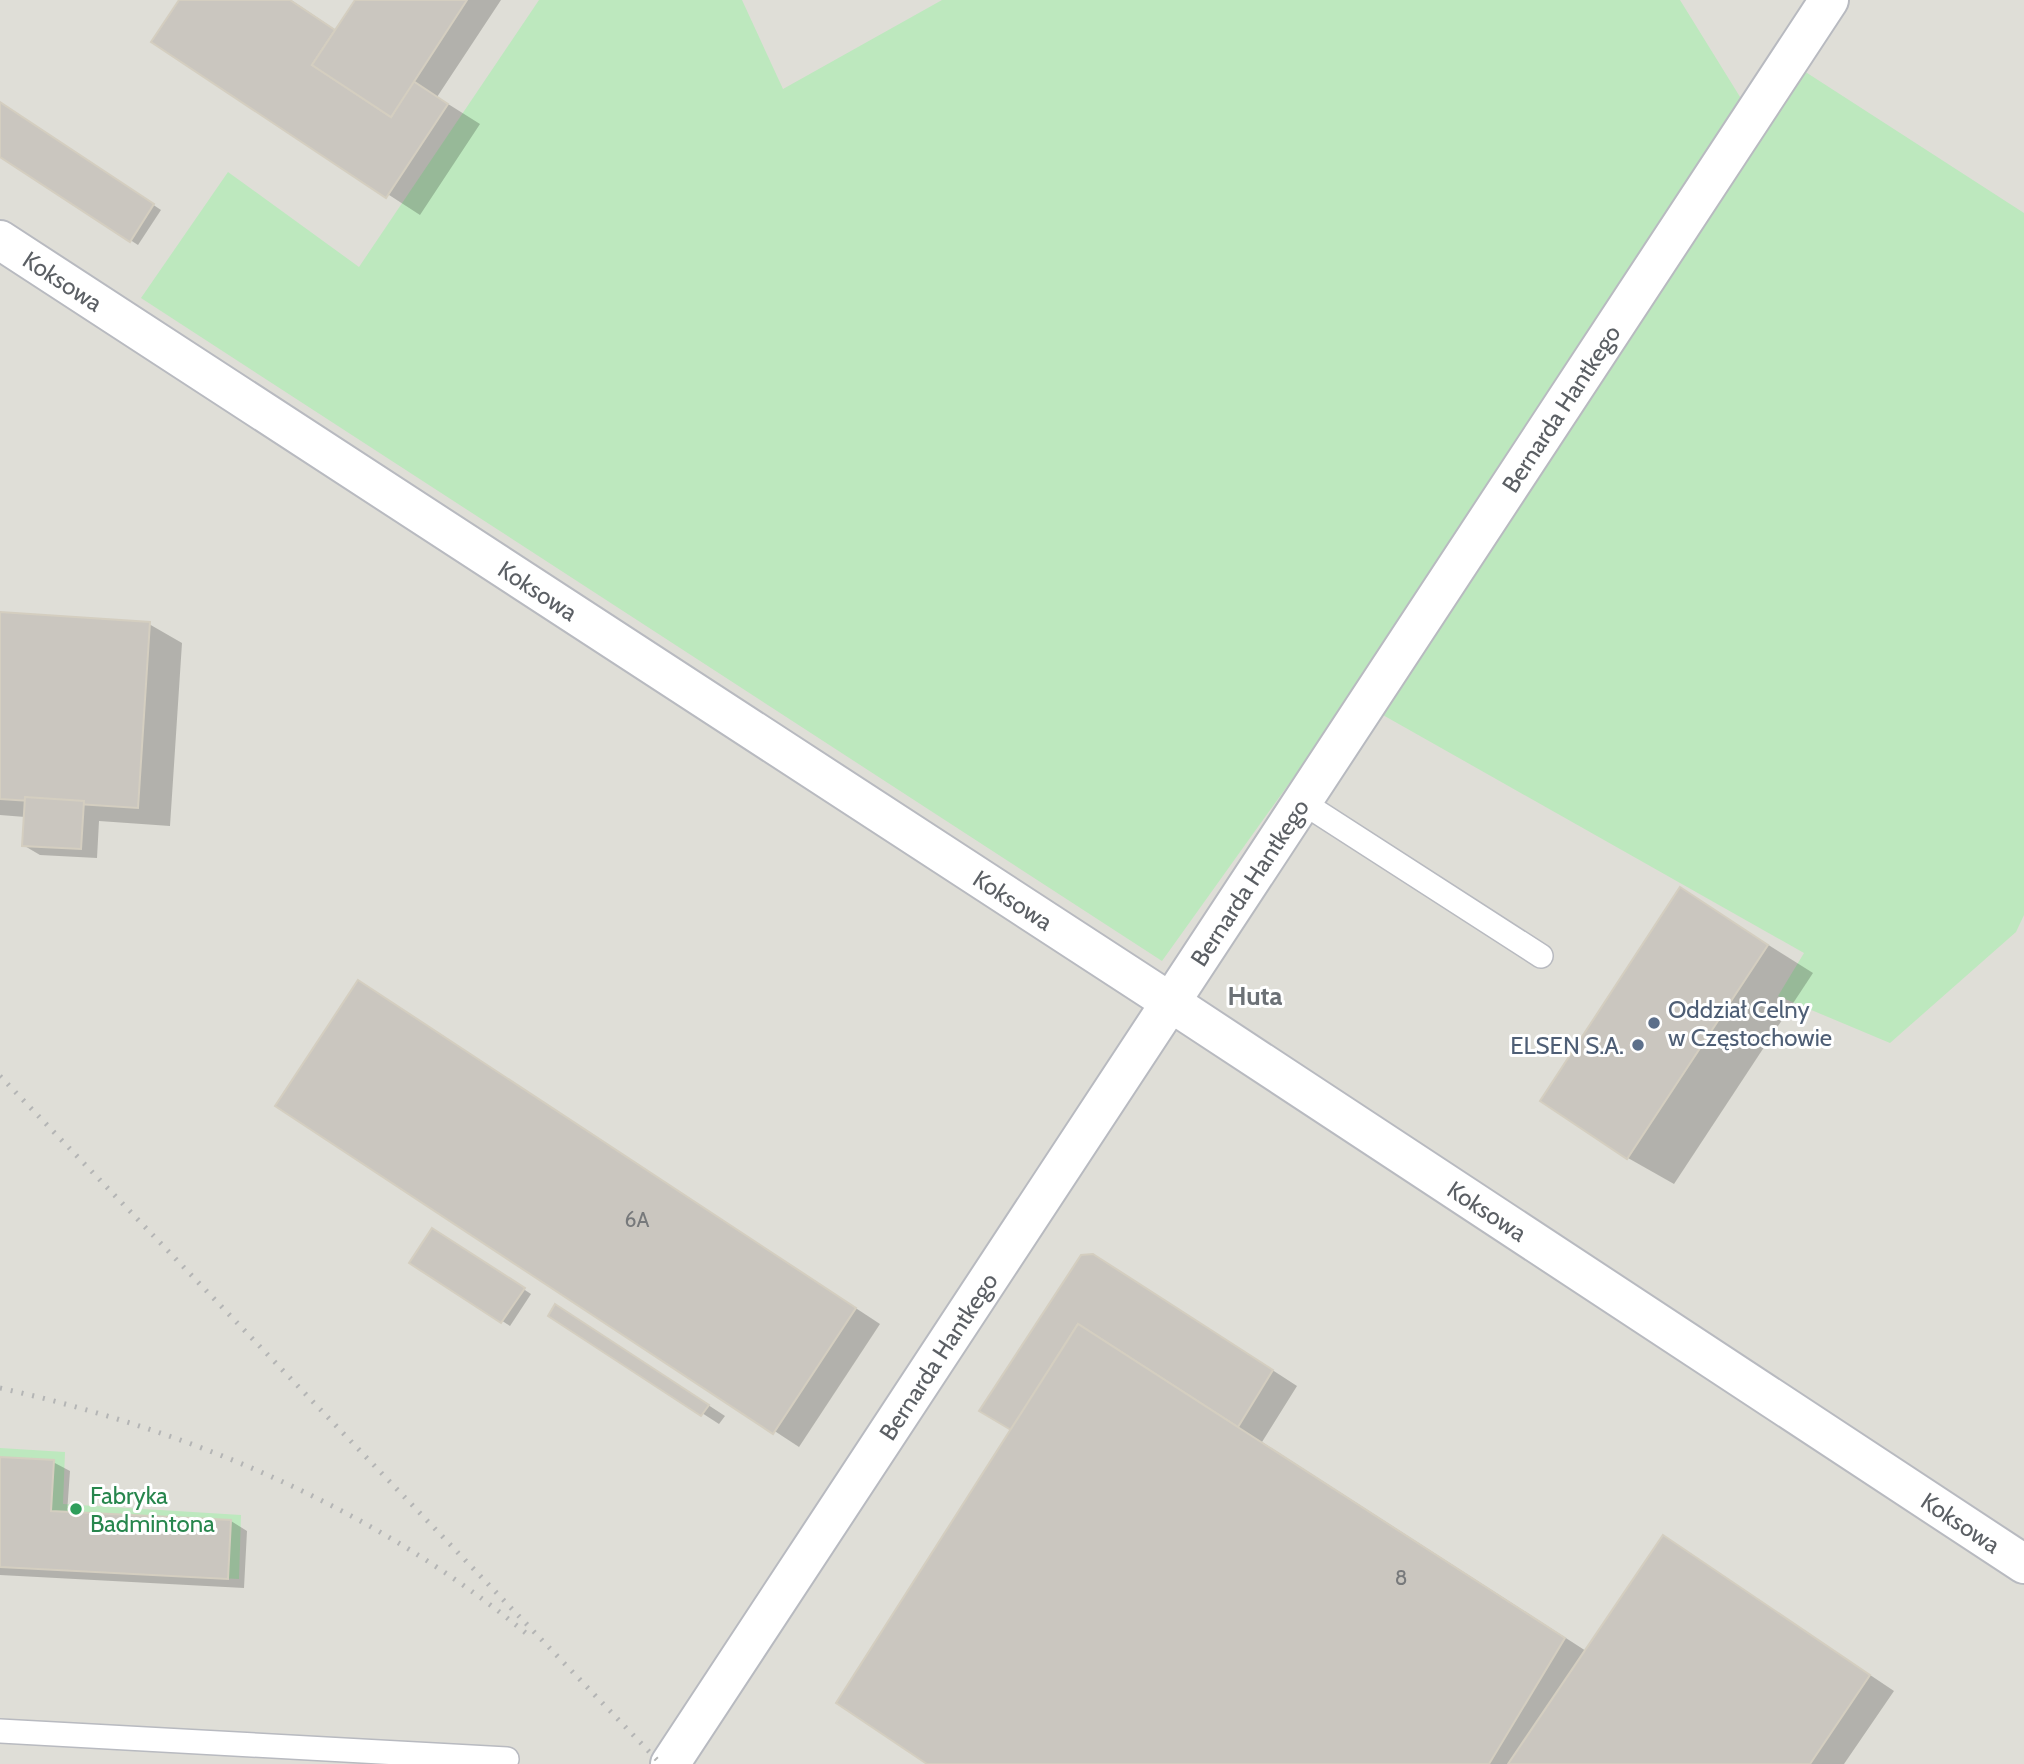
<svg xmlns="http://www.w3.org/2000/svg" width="2024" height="1764" font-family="Cabin,sans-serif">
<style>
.industrial{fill:#dfded7}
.green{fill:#bde8be}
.shadow{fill:#0003}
.building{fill:#cac6bf;stroke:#d4cec0;stroke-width:2}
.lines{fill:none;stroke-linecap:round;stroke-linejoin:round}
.service-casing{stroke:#b8bac0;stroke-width:26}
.minor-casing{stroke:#b8bac0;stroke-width:42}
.service{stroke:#fff;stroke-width:23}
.minor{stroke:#fff;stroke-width:38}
.rail{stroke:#b4b5b5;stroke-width:5;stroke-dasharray:2 9;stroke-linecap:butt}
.service-dot{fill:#5c6f8a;stroke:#fff;stroke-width:2.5}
.leisure-dot{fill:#2e9e5b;stroke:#fff;stroke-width:2.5}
.labels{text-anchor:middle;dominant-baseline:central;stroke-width:6;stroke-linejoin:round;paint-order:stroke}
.number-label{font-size:21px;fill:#77797b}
.street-label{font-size:24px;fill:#5b5f64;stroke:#fff}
.service-label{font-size:24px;fill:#4e5e75;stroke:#fff;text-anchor:start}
.leisure-label{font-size:24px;fill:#27864d;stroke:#fff;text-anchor:start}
.neighbourhood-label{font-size:26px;font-weight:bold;fill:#6c7176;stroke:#fff}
</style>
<rect width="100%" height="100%" fill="#efece2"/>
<rect class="industrial" x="0" y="0" width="2024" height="1764"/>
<g class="green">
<path d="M 539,0 L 742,0 L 783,89 L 942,0 L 1680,0 L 1763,134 L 1804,71 L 2024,213 L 2024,915 L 2016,932 L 1890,1043 L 1778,996 L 1804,953 L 1351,697 L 1162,961 L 141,298 L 228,172 L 359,267 Z"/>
<path d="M 0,1448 L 65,1452 L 63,1504 L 241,1515 L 239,1579 L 0,1566 Z"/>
</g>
<g class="shadow">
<path d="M 181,0 L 291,0 L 337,31 L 357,0 L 501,0 L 437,97 L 480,124 L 420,215 L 153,42 Z"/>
<path d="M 0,103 L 161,210 L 138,245 L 0,155 Z"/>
<path d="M 0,614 L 149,624 L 182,643 L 170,826 L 99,821 L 97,858 L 40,855 L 23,845 L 25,817 L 0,815 Z"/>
<path d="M 1681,890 L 1813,973 L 1674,1184 L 1628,1158 Z"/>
<path d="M 359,982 L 880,1324 L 799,1447 L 278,1105 Z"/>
<path d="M 440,1235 L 531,1294 L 510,1326 L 412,1262 Z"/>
<path d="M 1118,1270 L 1297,1386 L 1262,1442 L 1586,1651 L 1664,1537 L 1894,1691 L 1844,1764 L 929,1764 L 1013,1429 L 981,1410 Z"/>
<path d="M 550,1315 L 572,1316 L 725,1416 L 719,1424 Z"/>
<path d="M 0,1459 L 53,1462 L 70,1471 L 67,1513 L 231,1521 L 247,1531 L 244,1588 L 0,1575 Z"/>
</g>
<g class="building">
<path d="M 179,0 L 290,0 L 335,30 L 312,65 L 391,117 L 413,81 L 448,104 L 386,198 L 151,42 Z"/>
<path d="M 355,0 L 467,0 L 391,117 L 312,65 Z"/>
<path d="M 0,102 L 154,204 L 130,242 L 0,157 Z"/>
<path d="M 0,612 L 150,622 L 138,808 L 0,799 Z"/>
<path d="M 25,797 L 84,801 L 81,849 L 22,846 Z"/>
<path d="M 1680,887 L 1768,945 L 1627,1159 L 1540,1101 Z"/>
<path d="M 358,980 L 856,1308 L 773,1434 L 275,1106 Z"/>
<path d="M 432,1228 L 525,1288 L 501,1323 L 409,1263 Z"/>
<path d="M 1093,1254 L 1273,1370 L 1238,1427 L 1078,1324 L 1011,1430 L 979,1411 L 1081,1255 Z"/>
<path d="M 555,1304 L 709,1405 L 701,1416 L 548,1316 Z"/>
<path d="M 1078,1324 L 1565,1638 L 1489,1764 L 927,1764 L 836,1703 Z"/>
<path d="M 0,1457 L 54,1460 L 51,1511 L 231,1520 L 228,1579 L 0,1567 Z"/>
<path d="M 1663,1535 L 1870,1675 L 1810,1764 L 1508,1764 Z"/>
</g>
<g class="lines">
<g class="service-casing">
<g id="service">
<path d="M 1302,802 L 1541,956"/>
<path d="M 0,1731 L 507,1759"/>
</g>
</g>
<g class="minor-casing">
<g id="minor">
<path id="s1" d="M 0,240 L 1170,1002 L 2024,1564"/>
<path id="s2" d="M 670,1764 L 1829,0"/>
</g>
</g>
<use href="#service" class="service"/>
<use href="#minor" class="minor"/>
<g class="rail">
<path d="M 0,1076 L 661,1764"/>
<path d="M 0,1388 C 192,1431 375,1508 527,1634"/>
</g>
</g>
<g class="service-dot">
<circle cx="1654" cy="1023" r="7"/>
<circle cx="1638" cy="1045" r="7"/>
</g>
<circle class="leisure-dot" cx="76" cy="1509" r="7"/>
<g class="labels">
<g class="number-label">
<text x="637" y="1219">6A</text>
<text x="1401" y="1577">8</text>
</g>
<g class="street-label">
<text stroke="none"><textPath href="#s1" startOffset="75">Koksowa</textPath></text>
<text stroke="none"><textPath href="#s2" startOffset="1622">Bernarda Hantkego</textPath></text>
<text stroke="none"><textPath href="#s1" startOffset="642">Koksowa</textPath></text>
<text stroke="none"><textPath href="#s2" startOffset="1055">Bernarda Hantkego</textPath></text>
<text stroke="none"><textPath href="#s1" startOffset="1209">Koksowa</textPath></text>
<text stroke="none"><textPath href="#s1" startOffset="1776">Koksowa</textPath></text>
<text stroke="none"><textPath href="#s2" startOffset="488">Bernarda Hantkego</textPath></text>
<text stroke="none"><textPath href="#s1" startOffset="2343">Koksowa</textPath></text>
</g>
<g class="service-label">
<text x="1668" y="1009">Oddział Celny<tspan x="1668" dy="28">w Częstochowie</tspan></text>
<text x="1624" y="1045" text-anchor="end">ELSEN S.A.</text>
</g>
<g class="leisure-label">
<text x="90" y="1495">Fabryka<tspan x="90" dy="28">Badmintona</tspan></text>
</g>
<g class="neighbourhood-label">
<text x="1255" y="996">Huta</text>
</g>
</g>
</svg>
